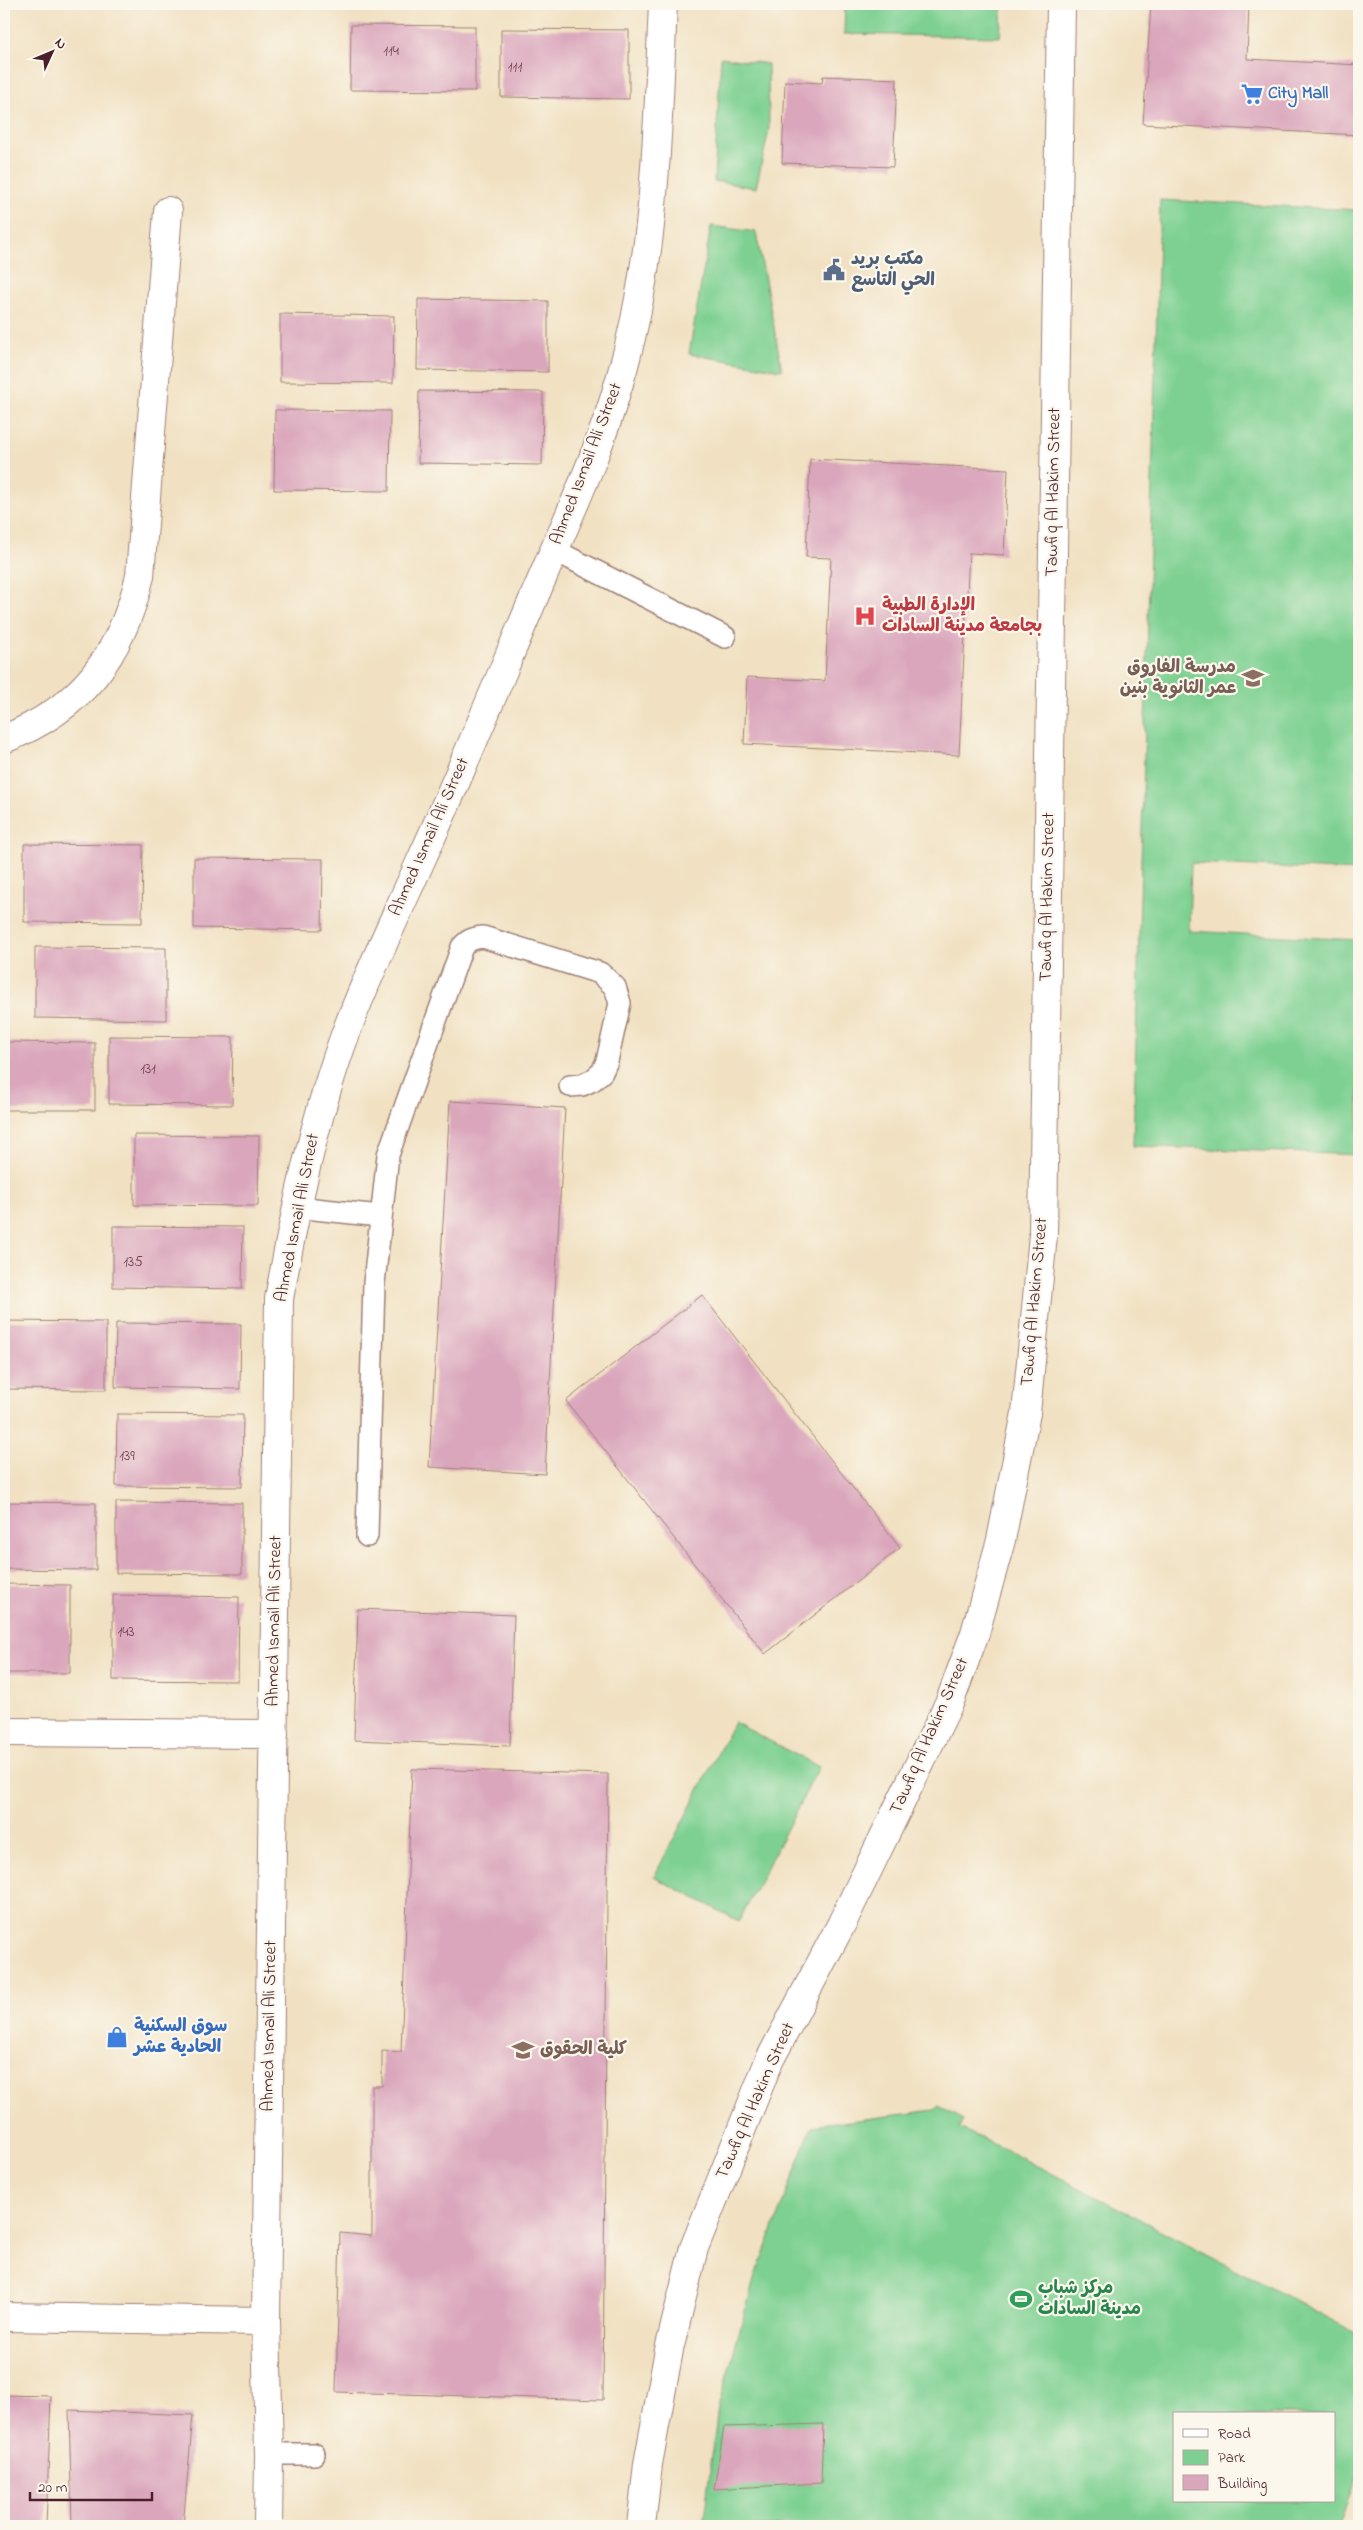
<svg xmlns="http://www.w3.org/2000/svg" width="1363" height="2530" font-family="'Indie Flower','Playpen Sans Arabic',sans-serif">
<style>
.green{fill:#7dd091;stroke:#64785e;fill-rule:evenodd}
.building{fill:#daa6bc}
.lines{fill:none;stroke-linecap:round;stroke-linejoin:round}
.lane-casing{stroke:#9e8076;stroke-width:24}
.street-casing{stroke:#9e8076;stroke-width:30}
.secondary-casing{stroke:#9e8076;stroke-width:30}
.lane{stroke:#fff;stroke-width:21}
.street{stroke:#fff;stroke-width:28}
.secondary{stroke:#fff;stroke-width:28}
.labels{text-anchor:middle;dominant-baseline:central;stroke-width:4.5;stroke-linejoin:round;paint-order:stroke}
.number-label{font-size:15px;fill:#6e414f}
.shop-label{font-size:18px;font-weight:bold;fill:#366cbe;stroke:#fbf7ec;text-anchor:start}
.service-label{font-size:18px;font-weight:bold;fill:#4e5e75;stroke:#fbf7ec;text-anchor:start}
.street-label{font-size:18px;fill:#4a1f2b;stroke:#fbf7ec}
.health-label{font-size:18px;font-weight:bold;fill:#be3a42;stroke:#fbf7ec;text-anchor:start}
.education-label{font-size:18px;font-weight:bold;fill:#785e54;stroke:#fbf7ec;text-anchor:end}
.leisure-label{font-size:18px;font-weight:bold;fill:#27864d;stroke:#fbf7ec;text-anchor:start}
</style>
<rect width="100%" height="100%" fill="#fbf7ec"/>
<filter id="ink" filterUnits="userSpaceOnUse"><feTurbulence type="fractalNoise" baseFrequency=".02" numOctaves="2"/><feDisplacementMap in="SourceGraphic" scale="10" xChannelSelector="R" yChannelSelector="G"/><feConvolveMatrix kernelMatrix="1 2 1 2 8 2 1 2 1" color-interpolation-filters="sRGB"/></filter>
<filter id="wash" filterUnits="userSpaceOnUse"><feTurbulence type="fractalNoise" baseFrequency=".0096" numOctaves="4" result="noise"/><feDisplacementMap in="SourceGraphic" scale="20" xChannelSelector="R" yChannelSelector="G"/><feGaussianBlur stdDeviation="1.12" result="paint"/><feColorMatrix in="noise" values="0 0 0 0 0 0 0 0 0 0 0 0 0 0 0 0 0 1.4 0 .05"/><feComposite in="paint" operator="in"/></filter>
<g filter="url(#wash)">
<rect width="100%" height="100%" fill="#f1e1c2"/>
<g class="green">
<path d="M 845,4 L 1002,4 L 1000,37 L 844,34 Z"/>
<path d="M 721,57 L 768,64 L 769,130 L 756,188 L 714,181 Z"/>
<path d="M 1160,200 L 1359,210 L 1359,871 L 1191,863 L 1189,931 L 1359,940 L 1359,1155 L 1133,1146 Z"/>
<path d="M 711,226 L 756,232 L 782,370 L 689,354 Z"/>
<path d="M 734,1722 L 819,1767 L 739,1921 L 654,1877 Z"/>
<path d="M 939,2106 L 963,2119 L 959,2128 L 1009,2151 L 1359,2334 L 1359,2469 L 1339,2526 L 703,2526 L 718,2408 L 755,2276 L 812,2126 L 934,2110 ZM 1174,2414 L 1334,2414 L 1334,2501 L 1174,2501 Z"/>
</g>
<g id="blocks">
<g class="building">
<path d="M 1151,4 L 1249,4 L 1247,59 L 1359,65 L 1359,135 L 1143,124 Z"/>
<path d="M 351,25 L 475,26 L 475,91 L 350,90 Z"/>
<path d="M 501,29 L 629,30 L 629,99 L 501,97 Z"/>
<path d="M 823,76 L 897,79 L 893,167 L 782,163 L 785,81 L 822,83 Z"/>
<path d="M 418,299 L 548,301 L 548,372 L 417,370 Z"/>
<path d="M 280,314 L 394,316 L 393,383 L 280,382 Z"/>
<path d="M 419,391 L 543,392 L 542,465 L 418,463 Z"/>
<path d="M 275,410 L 390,411 L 389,491 L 274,490 Z"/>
<path d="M 810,459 L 1008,469 L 1004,555 L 969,553 L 959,755 L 744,744 L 747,677 L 825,681 L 831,558 L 806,557 Z"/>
<path d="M 24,844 L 143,845 L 142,923 L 24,922 Z"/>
<path d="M 194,858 L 323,859 L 322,930 L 194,928 Z"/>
<path d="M 35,947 L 166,948 L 166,1020 L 35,1018 Z"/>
<path d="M 109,1036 L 233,1037 L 232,1105 L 109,1104 Z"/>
<path d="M 4,1042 L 95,1043 L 95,1110 L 4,1110 Z"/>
<path d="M 450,1101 L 565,1108 L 545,1474 L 429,1467 Z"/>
<path d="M 134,1135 L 259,1136 L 258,1206 L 134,1205 Z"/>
<path d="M 113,1226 L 243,1227 L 242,1289 L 113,1287 Z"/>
<path d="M 702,1295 L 900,1548 L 765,1654 L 566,1401 Z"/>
<path d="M 4,1321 L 106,1322 L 106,1390 L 4,1389 Z"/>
<path d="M 116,1323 L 241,1324 L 240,1389 L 115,1387 Z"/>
<path d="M 117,1414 L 243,1415 L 242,1487 L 116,1486 Z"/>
<path d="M 4,1502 L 96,1503 L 96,1570 L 4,1569 Z"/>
<path d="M 116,1502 L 242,1503 L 242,1574 L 116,1573 Z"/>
<path d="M 4,1584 L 70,1585 L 70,1673 L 4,1673 Z"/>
<path d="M 113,1595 L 239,1597 L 238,1681 L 113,1680 Z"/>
<path d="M 358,1609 L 514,1615 L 510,1746 L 354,1740 Z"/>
<path d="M 412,1769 L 608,1774 L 603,2400 L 336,2392 L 340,2233 L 372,2236 L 372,2086 L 382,2086 L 382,2051 L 401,2052 Z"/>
<path d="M 4,2395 L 51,2396 L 46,2526 L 4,2526 Z"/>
<path d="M 69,2410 L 193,2415 L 183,2526 L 72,2526 Z"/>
<path d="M 823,2424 L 821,2483 L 714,2489 L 724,2427 Z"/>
<path d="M 839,2523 L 839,2526 L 783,2526 L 783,2524 Z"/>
</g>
</g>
</g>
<g filter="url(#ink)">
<use href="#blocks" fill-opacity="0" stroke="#9e8076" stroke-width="1"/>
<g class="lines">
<g class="lane-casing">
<g id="lane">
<path d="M 554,550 L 725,637"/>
<path d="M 296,1207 L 380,1216"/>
<path d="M 367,1536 L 374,1283 L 388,1155 L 462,947 C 468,940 473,938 483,937 L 600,973 L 615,987 L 620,1003 L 607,1061 L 602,1072 L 593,1080 L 582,1085 L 570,1086"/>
<path d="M 269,2454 L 314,2454"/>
</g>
</g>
<g class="street-casing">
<g id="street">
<path d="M 4,739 C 81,709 121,656 140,576 L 168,211"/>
<path d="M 4,1732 L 274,1734"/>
<path d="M 4,2317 L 266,2321"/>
<path d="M 641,2526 L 648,2464 L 669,2350 L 694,2248 L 769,2061 L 841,1925 L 950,1701 L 975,1633 L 1001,1540 L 1026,1413 L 1043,1235 L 1061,4"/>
</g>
</g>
<g class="secondary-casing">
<path id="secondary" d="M 268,2526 L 269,2454 L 266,2321 L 279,1299 C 296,1206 315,1115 348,1027 C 370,969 397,914 422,858 C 465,764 503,669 544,574 C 571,511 600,449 619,383 C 657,256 657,135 663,4"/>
</g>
<use href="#lane" class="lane"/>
<use href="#street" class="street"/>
<use href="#secondary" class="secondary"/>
</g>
</g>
<defs>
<g id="supermarket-bare" transform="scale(1.725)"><path d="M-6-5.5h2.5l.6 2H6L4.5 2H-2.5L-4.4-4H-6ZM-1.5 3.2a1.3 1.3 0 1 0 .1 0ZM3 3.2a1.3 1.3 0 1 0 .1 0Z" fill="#3f7fe0" stroke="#fbf7ec" stroke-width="2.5" paint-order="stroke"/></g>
<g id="civic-bare" transform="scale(1.725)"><path d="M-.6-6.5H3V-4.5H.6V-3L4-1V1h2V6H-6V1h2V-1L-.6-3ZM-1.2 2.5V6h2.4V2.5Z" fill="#5c6f8a" stroke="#fbf7ec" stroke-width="2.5" paint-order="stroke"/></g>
<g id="hospital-bare" transform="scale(1.725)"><path d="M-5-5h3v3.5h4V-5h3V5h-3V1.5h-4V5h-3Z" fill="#e0444e" stroke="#fbf7ec" stroke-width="2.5" paint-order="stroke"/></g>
<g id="school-bare" transform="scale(1.725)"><path d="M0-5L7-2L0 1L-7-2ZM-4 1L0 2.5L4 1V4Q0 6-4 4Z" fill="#8d6e63" stroke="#fbf7ec" stroke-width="2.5" paint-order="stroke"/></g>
<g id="shop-bare" transform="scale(1.725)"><path d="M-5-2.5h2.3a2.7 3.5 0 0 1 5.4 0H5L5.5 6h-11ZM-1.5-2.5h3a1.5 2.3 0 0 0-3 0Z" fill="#3f7fe0" stroke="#fbf7ec" stroke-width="2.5" paint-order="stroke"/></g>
<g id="university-bare" transform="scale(1.725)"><path d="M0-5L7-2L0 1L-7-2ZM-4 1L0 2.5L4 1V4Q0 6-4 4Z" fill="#8d6e63" stroke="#fbf7ec" stroke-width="2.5" paint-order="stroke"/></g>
<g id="stadium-bare" transform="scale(1.725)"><path d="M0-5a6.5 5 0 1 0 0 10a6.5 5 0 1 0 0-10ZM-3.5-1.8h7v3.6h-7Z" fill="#2e9e5b" stroke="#fbf7ec" stroke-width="2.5" paint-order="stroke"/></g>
</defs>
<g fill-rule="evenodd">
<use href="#supermarket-bare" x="1252" y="94"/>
<use href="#civic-bare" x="834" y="270"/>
<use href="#hospital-bare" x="865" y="616"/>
<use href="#school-bare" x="1253" y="678"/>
<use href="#shop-bare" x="117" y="2037"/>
<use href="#university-bare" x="523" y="2050"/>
<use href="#stadium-bare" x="1021" y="2299"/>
</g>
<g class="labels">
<g class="number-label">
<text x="391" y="51">114</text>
<text x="515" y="67">111</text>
<text x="148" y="1069">131</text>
<text x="133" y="1262">135</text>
<text x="127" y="1456">139</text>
<text x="126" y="1632">143</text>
</g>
<g class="shop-label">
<text x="1268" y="94">City Mall</text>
<text x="134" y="2027">سوق السكنية<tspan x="134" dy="21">الحادية عشر</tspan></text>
</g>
<g class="service-label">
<text x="851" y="260">مكتب بريد<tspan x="851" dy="21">الحي التاسع</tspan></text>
</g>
<g class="street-label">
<text transform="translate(587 464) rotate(-69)">Ahmed Ismail Ali Street</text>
<text transform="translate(1054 492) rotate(-89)">Tawfiq Al Hakim Street</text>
<text transform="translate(430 837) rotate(-66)">Ahmed Ismail Ali Street</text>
<text transform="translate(1048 897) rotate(-89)">Tawfiq Al Hakim Street</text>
<text transform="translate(298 1218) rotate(-79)">Ahmed Ismail Ali Street</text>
<text transform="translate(1035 1302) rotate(-85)">Tawfiq Al Hakim Street</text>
<text transform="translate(275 1621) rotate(-89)">Ahmed Ismail Ali Street</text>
<text transform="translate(930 1736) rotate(-66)">Tawfiq Al Hakim Street</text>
<text transform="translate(270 2026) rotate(-89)">Ahmed Ismail Ali Street</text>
<text transform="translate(756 2101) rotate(-66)">Tawfiq Al Hakim Street</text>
</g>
<g class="health-label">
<text x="882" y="606">الإدارة الطبية<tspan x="882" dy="21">بجامعة مدينة السادات</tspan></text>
</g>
<g class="education-label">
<text x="1236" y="668">مدرسة الفاروق<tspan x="1236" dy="21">عمر الثانوية بنين</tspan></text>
<text x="540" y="2050" text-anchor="start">كلية الحقوق</text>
</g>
<g class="leisure-label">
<text x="1038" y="2289">مركز شباب<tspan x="1038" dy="21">مدينة السادات</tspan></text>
</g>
</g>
<rect width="1363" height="2530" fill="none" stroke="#fbf7ec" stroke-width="20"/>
<rect x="1173" y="2412" width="162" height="90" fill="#fbf7ec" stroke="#b4a19f"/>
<rect x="1183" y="2429" width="25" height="8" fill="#ffffff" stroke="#b4a19f"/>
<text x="1218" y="2438" font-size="15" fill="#4a1f2b">Road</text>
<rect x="1183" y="2450" width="25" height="15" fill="#7dd091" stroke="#b4a19f"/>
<text x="1218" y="2462" font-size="15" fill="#4a1f2b">Park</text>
<rect x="1183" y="2475" width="25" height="15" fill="#daa6bc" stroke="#b4a19f"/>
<text x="1218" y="2488" font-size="15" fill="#4a1f2b">Building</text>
<g transform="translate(52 52) rotate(46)" stroke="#fbf7ec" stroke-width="4" paint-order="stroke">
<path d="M0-4L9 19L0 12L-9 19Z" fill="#4a1f2b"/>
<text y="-8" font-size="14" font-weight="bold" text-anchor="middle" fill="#4a1f2b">N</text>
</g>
<path d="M30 2492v8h122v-8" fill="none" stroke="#4a1f2b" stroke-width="2.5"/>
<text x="38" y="2492" font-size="15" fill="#4a1f2b" stroke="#fbf7ec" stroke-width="4" paint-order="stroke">20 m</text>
</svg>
